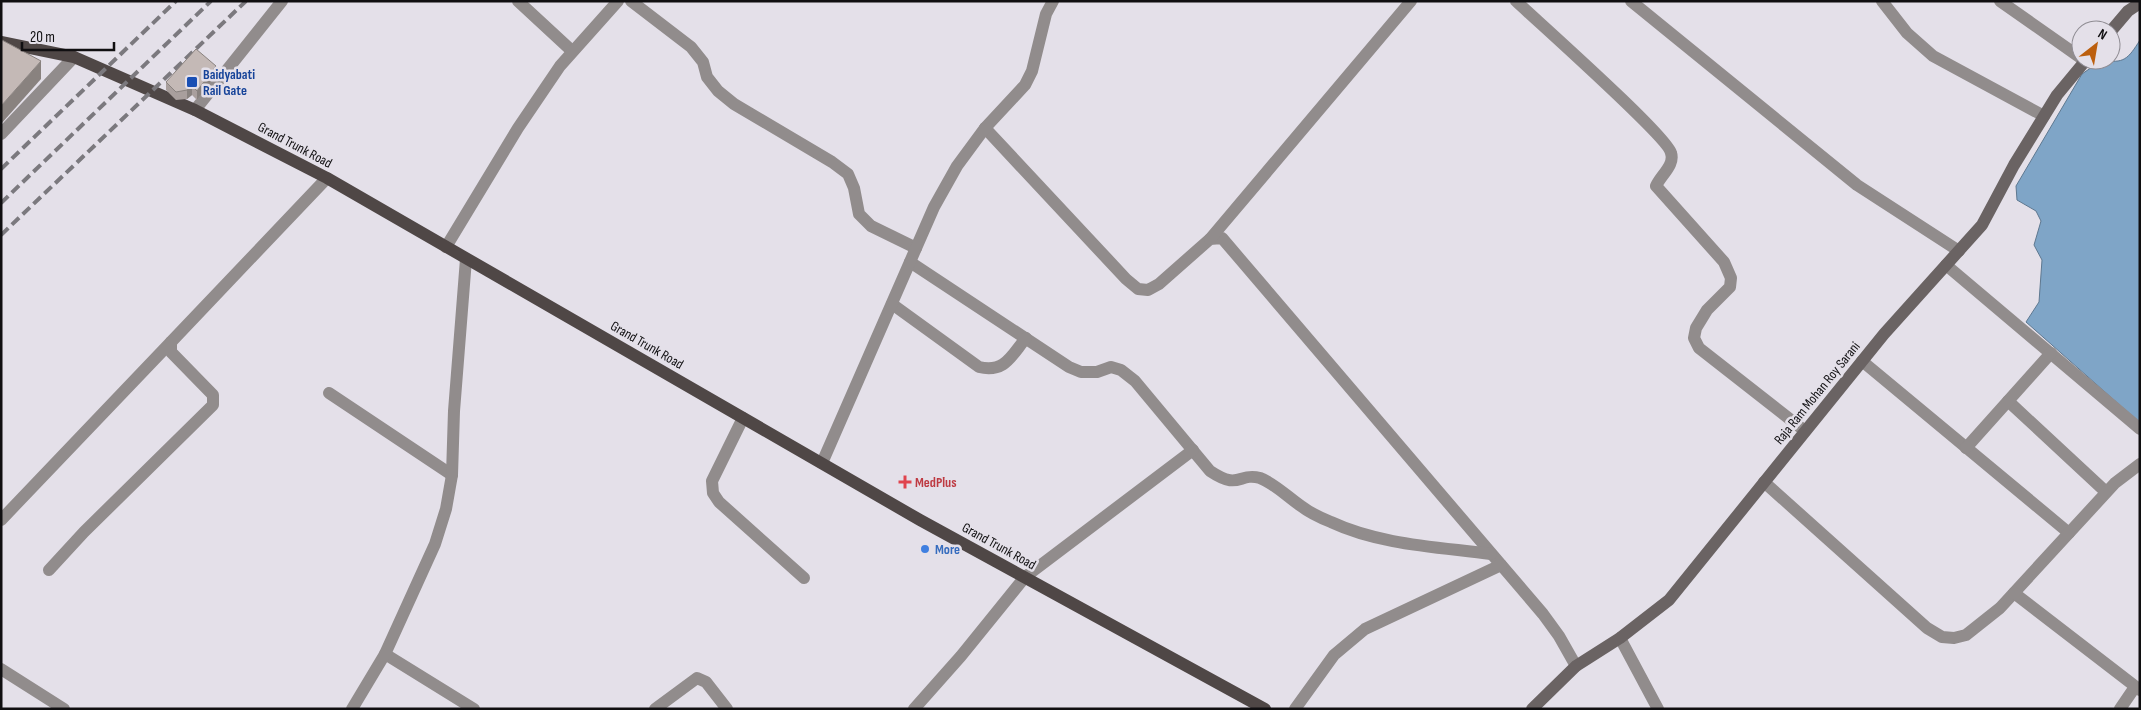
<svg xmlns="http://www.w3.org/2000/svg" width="2141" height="710" font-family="'Sofia Sans Condensed',sans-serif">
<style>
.water{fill:#7fa5c7;stroke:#5e7890}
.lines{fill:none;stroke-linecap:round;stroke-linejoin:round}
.street{stroke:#918c8c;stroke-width:12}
.secondary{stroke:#6a6363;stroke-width:12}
.primary{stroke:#4f4746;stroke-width:12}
.rail{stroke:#7b797e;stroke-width:4;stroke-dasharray:10 5;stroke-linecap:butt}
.wall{fill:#a99f9d}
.shaded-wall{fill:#89827f}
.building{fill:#c4b9b6;stroke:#89827f}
.transit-dot{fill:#1a4fb4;stroke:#e4e0e9;stroke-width:2}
.health-dot{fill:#e0444e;stroke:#e4e0e9;stroke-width:2}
.shop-dot{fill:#3f7fe0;stroke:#e4e0e9;stroke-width:2}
.labels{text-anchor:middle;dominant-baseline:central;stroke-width:5;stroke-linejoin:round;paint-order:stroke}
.transit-label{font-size:14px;font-weight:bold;fill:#164399;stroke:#e4e0e9;text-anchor:start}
.street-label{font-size:14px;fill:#100f11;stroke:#e4e0e9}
.health-label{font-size:14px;font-weight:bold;fill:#be3a42;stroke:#e4e0e9;text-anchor:start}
.shop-label{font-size:14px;font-weight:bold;fill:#366cbe;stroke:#e4e0e9;text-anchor:start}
</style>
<rect width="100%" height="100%" fill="#e4e0e9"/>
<path class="water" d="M 2140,40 L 2140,423 L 2026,322 L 2039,302 L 2042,260 L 2034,245 L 2041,221 L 2036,211 L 2017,200 L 2016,186 L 2082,74 L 2102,60 C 2124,64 2128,59 2140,40 Z"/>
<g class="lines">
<g class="street">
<path d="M 518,1 L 572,51"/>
<path d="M 631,1 L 691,47 L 703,62 L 707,77 L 718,91 L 734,104 L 832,162 L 848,174 L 854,188 L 859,214 L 871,226 L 916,248"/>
<path d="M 1516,1 C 1537,21 1668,137 1671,153 C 1675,165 1661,175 1656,186 L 1724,262 L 1731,278 L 1730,287 L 1707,310 L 1696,328 L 1694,338 L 1699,348 L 1805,431"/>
<path d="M 1631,1 L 1857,185 L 1959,251"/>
<path d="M 1882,1 L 1907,33 L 1933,56 L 2044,116"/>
<path d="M 2000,1 L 2081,58"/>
<path d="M 195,110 L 282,1"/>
<path d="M 985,128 L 1126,279 L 1138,289 L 1148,290 L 1159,284 L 1210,239 L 1222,238 L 1543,614 L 1559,636 L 1576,666"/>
<path d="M 1,134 L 74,57"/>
<path d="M 1210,239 L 1411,1"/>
<path d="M 446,247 L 518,128 L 560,66 L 618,1"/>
<path d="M 910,262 L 1069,367 L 1081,372 L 1097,372 L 1111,367 L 1121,370 L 1135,381 L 1210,471 C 1240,491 1238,472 1260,478 C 1274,483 1289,498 1301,506 C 1310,513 1321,518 1331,522 C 1380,545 1439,547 1491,554"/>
<path d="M 1946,265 L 2140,429"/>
<path d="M 892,304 L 979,367 C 1005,373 1011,356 1026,338"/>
<path d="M 1862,361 L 2069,533"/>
<path d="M 329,393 L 452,475"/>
<path d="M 2008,401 L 2106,492"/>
<path d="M 743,418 L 712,481 L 713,493 L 719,502 L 804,578"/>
<path d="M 1966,448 L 2051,353"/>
<path d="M 822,463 L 934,207 L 957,166 L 985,128 L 1025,85 L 1032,71 L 1046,14 L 1053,1"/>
<path d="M 1764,482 L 1927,628 L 1942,637 L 1954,638 L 1966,635 L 2000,608 L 2115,483 L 2140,464"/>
<path d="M 1,520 L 171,342"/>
<path d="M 49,570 L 84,532 L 213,405 L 213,395 L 171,352 L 171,342 L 327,178"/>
<path d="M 2014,593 L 2140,690"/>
<path d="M 1620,638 L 1658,709"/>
<path d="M 385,654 L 474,709"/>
<path d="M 1,669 L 64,709"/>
<path d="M 352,709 L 385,654 L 435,544 L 446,509 L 452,475 L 454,411 L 466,259"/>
<path d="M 655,709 L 697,678 L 706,682 L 727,709"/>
<path d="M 914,709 L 961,656 L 1025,577 L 1193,450"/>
<path d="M 1295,709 L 1334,655 L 1365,629 L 1501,565"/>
<path d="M 2120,709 L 2135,687"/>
</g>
<g class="secondary">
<path d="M 2111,31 L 2128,11 L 2140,3"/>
<path d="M 1532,709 L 1576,666 L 1620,638 L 1669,600 L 1884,334 L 1982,225 L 2014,165 L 2057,95 L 2086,60"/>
</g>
<path class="primary" d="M 1,42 L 74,57 L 195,110 L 327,178 L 920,520 L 1265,709"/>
<g class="rail">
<path d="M 1,169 L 176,1"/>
<path d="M 1,203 L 211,1"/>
<path d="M 1,235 L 246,1"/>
</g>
</g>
<path class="wall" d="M 216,75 L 197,100 L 192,95 L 187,99 L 176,100 L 166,90 L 166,82 Z"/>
<g class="shaded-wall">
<path d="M 41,61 L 41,79 L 1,124 L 1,106 Z"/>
<path d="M 216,66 L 216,75 L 197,100 L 197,91 Z"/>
<path d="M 192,86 L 192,95 L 187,99 L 187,90 Z"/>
</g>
<g class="building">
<path d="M 2,40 L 41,61 L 1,106 L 1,41 Z"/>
<path d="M 196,49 L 216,66 L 197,91 L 192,86 L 187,90 L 176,92 L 166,82 Z"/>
</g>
<rect class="transit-dot" x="186" y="76" width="12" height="12" rx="2.5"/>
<path class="health-dot" d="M902.5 474.5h5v5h5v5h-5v5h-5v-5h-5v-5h5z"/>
<circle class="shop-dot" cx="925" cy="549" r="5"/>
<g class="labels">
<g class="transit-label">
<text x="203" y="74">Baidyabati<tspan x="203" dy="16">Rail Gate</tspan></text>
</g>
<g class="street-label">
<text transform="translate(295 145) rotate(28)">Grand Trunk Road</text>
<text transform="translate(647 345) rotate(30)">Grand Trunk Road</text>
<text transform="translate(1817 393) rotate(-51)">Raja Ram Mohan Roy Sarani</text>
<text transform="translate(999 546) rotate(29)">Grand Trunk Road</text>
</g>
<g class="health-label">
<text x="915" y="482">MedPlus</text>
</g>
<g class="shop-label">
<text x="935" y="549">More</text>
</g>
</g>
<rect width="2141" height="710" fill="none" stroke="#100f11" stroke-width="5"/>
<g transform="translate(2096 45) rotate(31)"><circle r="24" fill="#e4e0e9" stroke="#8f8c93"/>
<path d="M0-4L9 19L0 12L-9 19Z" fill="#bc5f0e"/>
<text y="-8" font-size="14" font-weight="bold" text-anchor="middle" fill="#100f11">N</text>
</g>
<path d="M22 42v8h92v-8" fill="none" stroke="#100f11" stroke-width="2.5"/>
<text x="30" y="42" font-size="15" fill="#100f11" stroke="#e4e0e9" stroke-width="4" paint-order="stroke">20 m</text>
</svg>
